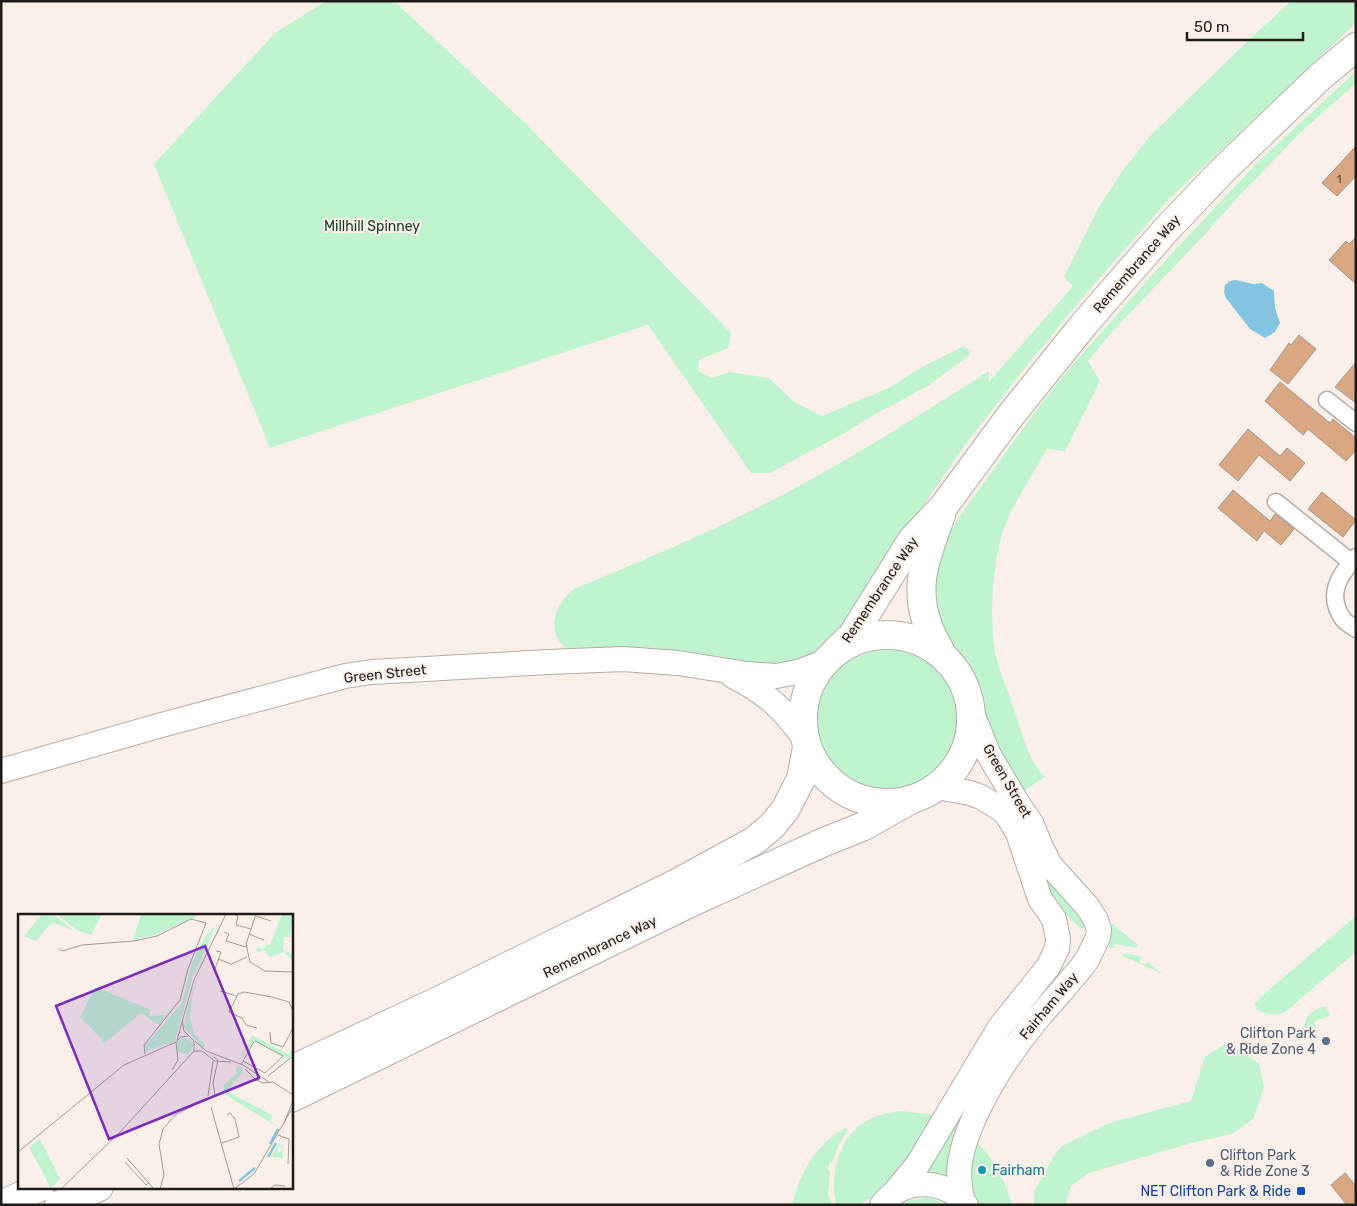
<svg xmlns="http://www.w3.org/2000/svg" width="1357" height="1206" font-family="Rubik,sans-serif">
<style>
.green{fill:#bff4cf}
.water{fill:#83c5e0}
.building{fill:#d9a782;stroke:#9f968f}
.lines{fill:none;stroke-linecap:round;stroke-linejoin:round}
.street-casing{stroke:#b6ada6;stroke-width:19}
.secondary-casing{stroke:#b6ada6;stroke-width:26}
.highway-casing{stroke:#b6ada6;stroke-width:30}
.street{stroke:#fff;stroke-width:16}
.secondary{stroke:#fff;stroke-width:24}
.highway{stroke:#fff;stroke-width:28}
.service-dot{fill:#5c6f8a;stroke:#faf0e9;stroke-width:2}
.culture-dot{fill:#0f9aa8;stroke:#faf0e9;stroke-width:2}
.transit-dot{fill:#1a4fb4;stroke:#faf0e9;stroke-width:2}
.labels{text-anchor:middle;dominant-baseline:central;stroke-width:4.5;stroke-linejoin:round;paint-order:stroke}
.number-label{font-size:11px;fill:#4e3e33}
.park-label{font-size:14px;fill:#143d24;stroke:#faf0e9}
.street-label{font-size:14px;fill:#1f1b19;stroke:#faf0e9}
.service-label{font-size:14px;fill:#4e5e75;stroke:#faf0e9;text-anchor:end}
.culture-label{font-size:14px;fill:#0d838f;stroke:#faf0e9;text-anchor:start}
.transit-label{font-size:14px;fill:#164399;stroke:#faf0e9;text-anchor:end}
.inset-river{fill:none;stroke:#83c5e0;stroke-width:2.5}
.inset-road{fill:none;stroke:#a29b96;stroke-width:1}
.view{fill:#7b2cbf;fill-opacity:0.15;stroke:#7b2cbf;stroke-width:2.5}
.inset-edge{fill:none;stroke:#1f1b19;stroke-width:2.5}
</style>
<rect width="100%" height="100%" fill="#faf0e9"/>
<g class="green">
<path d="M 326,1 L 394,1 L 524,122 L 731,333 L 728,348 L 699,360 L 698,371 L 712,378 L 730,372 L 769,378 L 793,401 L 822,416 L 891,387 L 918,369 L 964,346 L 970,351 L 970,355 L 928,386 L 872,416 L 843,434 L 770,473 L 751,473 L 648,325 L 270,448 L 154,164 L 275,33 Z"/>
<path d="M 1291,1 L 1356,1 L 1356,23 L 1170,198 L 1082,298 L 1020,374 L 962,449 L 838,631 L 816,653 L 778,668 L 573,652 C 544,638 552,606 574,589 C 653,556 733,523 808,481 C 870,447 929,409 989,371 L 989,382 L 1073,286 L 1064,277 L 1100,205 L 1124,169 L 1151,135 L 1251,38 Z"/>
<path d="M 1356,71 L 1356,83 L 1301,132 L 1239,196 L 1208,231 L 1114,330 L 1088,361 L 1100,381 L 1065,451 L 1047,449 C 1035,471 1020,493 1009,516 C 992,553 989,610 995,651 C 998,670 1008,690 1014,709 C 1020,728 1030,764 1045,777 L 1020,793 L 1000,757 L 986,720 L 981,693 L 974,676 L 960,655 L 947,642 L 931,602 L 940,547 L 964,510 L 1038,408 L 1070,368 L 1161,265 L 1257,163 Z"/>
<circle cx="887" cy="721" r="71"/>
<path d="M 1039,868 L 1084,919 L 1085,928 L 1080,928 L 1054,903 Z"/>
<path d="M 1356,916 L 1356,952 L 1285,1012 C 1275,1016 1265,1015 1256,1009 L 1255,1003 L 1265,993 Z"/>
<path d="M 1112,923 L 1138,945 L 1136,948 L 1115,944 L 1114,948 L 1109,948 Z"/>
<path d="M 1124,953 L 1143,957 L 1139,962 L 1146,965 L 1148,962 L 1163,974 L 1122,956 Z"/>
<path d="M 1064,957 L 1066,957 L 1061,965 L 1068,971 L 948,1177 L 926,1172 L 984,1068 Z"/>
<path d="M 1326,1006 L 1330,1016 L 1314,1021 L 1317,1033 L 1308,1034 L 1304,1028 C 1304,1016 1315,1008 1326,1006 Z"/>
<path d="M 1229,1041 L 1259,1064 L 1264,1087 L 1254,1118 L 1242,1127 L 1232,1134 L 1192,1143 L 1089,1173 L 1071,1186 L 1066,1201 L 1067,1205 L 1034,1205 L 1034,1191 L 1055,1154 L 1062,1146 L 1109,1123 L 1191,1101 L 1205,1057 Z"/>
<path d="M 901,1111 L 937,1115 C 921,1143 890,1193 859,1204 C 852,1206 843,1205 836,1205 C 833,1191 833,1180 836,1166 C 845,1131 865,1114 901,1111 Z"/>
<path d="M 845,1128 L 848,1130 L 838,1146 L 832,1162 L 830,1162 L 828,1170 L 830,1171 L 828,1194 L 831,1203 L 829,1205 L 792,1205 C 800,1172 816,1145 845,1128 Z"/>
<path d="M 975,1140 C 994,1159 1005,1179 1012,1205 L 979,1205 C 966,1178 971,1168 975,1140 Z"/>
<path d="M 924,1198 L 931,1198 L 946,1205 L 901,1205 L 908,1201 Z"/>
</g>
<path class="water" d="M 1236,280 L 1253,284 L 1262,283 L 1274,291 L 1275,308 L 1280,323 L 1275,332 L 1265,338 L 1250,329 L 1226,298 L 1224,292 L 1225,285 L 1230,281 Z"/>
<g class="building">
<path d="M 1356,146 L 1356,176 L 1337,196 L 1322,183 Z"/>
<path d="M 1356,237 L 1356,284 L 1329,260 L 1346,241 L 1349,244 Z"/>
<path d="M 1299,335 L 1316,349 L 1288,384 L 1270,370 L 1289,343 L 1291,345 Z"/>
<path d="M 1356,362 L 1356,403 L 1335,387 Z"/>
<path d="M 1280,382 L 1330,423 L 1333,419 L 1356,438 L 1356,450 L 1346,461 L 1308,429 L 1303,435 L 1265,401 Z"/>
<path d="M 1248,429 L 1280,456 L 1287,448 L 1305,463 L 1290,481 L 1259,455 L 1238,481 L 1219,465 Z"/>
<path d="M 1233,490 L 1270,521 L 1275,514 L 1294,529 L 1281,545 L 1264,531 L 1257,541 L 1218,508 Z"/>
<path d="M 1322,492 L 1356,520 L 1343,537 L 1308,509 Z"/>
<path d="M 1345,1173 L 1356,1186 L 1356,1201 L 1351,1205 L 1347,1205 L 1331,1185 Z"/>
</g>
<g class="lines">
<g class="street-casing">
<g id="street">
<path d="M 1327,400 L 1356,423"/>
<path d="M 1276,502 L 1351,562"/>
<path d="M 1356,557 C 1339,575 1326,595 1343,619 C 1346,623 1352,626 1356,629"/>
</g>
</g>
<g class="secondary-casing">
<g id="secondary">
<path d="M 733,676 C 767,693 783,709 805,739"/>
<path d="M 1,771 L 158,726 L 345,676 L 372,672 L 548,662 L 623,659 L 678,663 L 747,674 L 776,676 L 798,672 L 825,662"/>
<path d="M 895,1192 L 918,1164 L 1000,1027 L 1048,967 L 1057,949 L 1058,939 L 1054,919 L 1040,899 L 1018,833 L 1011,821 L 1004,811 L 981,797 L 970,793 L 937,787"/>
<path d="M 962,1200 C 960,1188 958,1174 960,1162 C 968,1115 1007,1055 1038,1018 C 1054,999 1072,980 1087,960 L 1098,937 L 1099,930 L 1096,920 L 1087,906 L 1050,865 L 1040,845 L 1031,823 L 1018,804 L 989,755 L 971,711"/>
<path d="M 882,1205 C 903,1177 945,1178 966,1205"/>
</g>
</g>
<g class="highway-casing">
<g id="highway">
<path d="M 941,515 C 928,553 913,582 927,623 C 930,634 937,644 942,655"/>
<circle cx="887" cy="719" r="84"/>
<path d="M 836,651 L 852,636 L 912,540 L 944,506 L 1011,415 L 1085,323 L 1165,231 L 1222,171 L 1321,76 L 1356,47"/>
<path d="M 291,1070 L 438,1001 L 677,883 L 754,841 L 772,826 L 785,810 L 801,779 L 807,747"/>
<path d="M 291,1098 L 692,902 L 824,842 L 864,826 L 910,800"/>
<path d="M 1,1205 L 40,1187"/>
<path d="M 59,1205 L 99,1187"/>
</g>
</g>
<use href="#street" class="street"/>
<use href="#secondary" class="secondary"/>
<use href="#highway" class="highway"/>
</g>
<g class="service-dot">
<circle cx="1326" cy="1041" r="5"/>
<circle cx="1210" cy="1163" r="5"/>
</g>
<circle class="culture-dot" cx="982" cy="1170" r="5"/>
<rect class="transit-dot" x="1296" y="1186" width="10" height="10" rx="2.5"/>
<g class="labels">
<g class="number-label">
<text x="1339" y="179">1</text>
</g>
<g class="park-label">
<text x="372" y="226">Millhill Spinney</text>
</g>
<g class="street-label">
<text transform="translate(1137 264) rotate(-49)">Remembrance Way</text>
<text transform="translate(880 590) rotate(-56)">Remembrance Way</text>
<text transform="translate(385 674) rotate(-6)">Green Street</text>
<text transform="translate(1007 781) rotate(60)">Green Street</text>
<text transform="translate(600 947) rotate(-26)">Remembrance Way</text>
<text transform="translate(1049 1006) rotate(-50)">Fairham Way</text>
</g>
<g class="service-label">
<text x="1316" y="1033">Clifton Park<tspan x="1316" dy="16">&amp; Ride Zone 4</tspan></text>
<text x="1220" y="1155" text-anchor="start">Clifton Park<tspan x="1220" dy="16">&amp; Ride Zone 3</tspan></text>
</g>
<g class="culture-label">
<text x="992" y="1170">Fairham</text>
</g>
<g class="transit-label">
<text x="1291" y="1191">NET Clifton Park &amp; Ride</text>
</g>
</g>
<g transform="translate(18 914)">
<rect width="275" height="275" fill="#faf0e9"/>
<path d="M 24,0 L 35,0 L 56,17 L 34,8 L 18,27 L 6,22 ZM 38,0 L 84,0 L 73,21 L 59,16 ZM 123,0 L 179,0 L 178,3 L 136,21 L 115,26 ZM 264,0 L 275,0 L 272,23 L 266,23 L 265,37 L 275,39 L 270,40 L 275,41 L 275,47 L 266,38 L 252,43 L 246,36 L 240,39 L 238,36 L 240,33 L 246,35 L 248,30 L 252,31 ZM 192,13 L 189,22 L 195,13 L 197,14 L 175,62 L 157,127 L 128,138 L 127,131 L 164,89 L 173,51 ZM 183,54 L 174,83 L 172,104 L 176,119 L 187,131 L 185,134 L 166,113 L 170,91 ZM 77,73 L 133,96 L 131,102 L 147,101 L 159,87 L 141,111 L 123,99 L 87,129 L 62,103 ZM 234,121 L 270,140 L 275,136 L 275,141 L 270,145 L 236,126 L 221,147 ZM159 132a8 8 0 1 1 16 0a8 8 0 1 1-16 0ZM 219,152 L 224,153 L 225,159 L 208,177 L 254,201 L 253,207 L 261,214 L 205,179 L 206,171 L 218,160 ZM 263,224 L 258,240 L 264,236 L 262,233 L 265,231 L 265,244 L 254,243 L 252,246 ZM 22,225 L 42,265 L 33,274 L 11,233 Z" fill="#bff4cf"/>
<path class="inset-river" d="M 252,230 L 260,215M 250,243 L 258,229M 221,267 L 237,254"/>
<path class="inset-road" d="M 216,0 L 220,2 L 218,11 L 233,15M 238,0 L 228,30 L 232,48 L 247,57 L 275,58M 238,2 L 253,7M 206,18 L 211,20 L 208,27 L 228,33M 231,20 L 246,26M 41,34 L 44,37 L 64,31 L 116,27 L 139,22 L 173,5 L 188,9 L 170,55 L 162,86 L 126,131 L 127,140M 200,45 L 213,50 L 229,43M 197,55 L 203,38 L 198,37M 202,77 L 219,82M 239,114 L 228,111 L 224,104 L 211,98 L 220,80 L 226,78 L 254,83 L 271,88 L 275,97M 252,118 L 253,129 L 265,133 L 275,114M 159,126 L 176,66 L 208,0M 177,127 L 188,137 L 225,151 L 251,168M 176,137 L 184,137 L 197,147 L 213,148M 196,143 L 200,146 L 195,169 L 197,181M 223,151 L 235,129 L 237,127 L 265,142 L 247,159 L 225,147M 227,155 L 237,165 L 245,169 L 255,168 L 275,181M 154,156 L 160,146 L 158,128 L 163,123 L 170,122M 250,162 L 275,142M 190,182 L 195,147M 193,193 L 216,275M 266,209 L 275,187M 260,221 L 271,225 L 270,250M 204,229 L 221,223 L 217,205 L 212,199 L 209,201M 0,238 L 106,151 L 158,128M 109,244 L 136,275M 107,248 L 128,271 L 131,269M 43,275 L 102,218 L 176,137 L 176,127 L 166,117 L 164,106M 142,275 L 146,261 L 141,230 L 145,215 L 157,201 L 188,185M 216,275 L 236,260 L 275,193M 252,275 L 257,271 L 267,272"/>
<path class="view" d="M 187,32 L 241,164 L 91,225 L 38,92 Z"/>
<rect width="275" height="275" class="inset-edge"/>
</g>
<rect width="1357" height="1206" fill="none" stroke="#1f1b19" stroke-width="5"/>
<path d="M1187 32v8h116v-8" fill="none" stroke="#1f1b19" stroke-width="2.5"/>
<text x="1194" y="32" font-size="15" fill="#1f1b19" stroke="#faf0e9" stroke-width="4" paint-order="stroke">50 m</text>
</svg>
